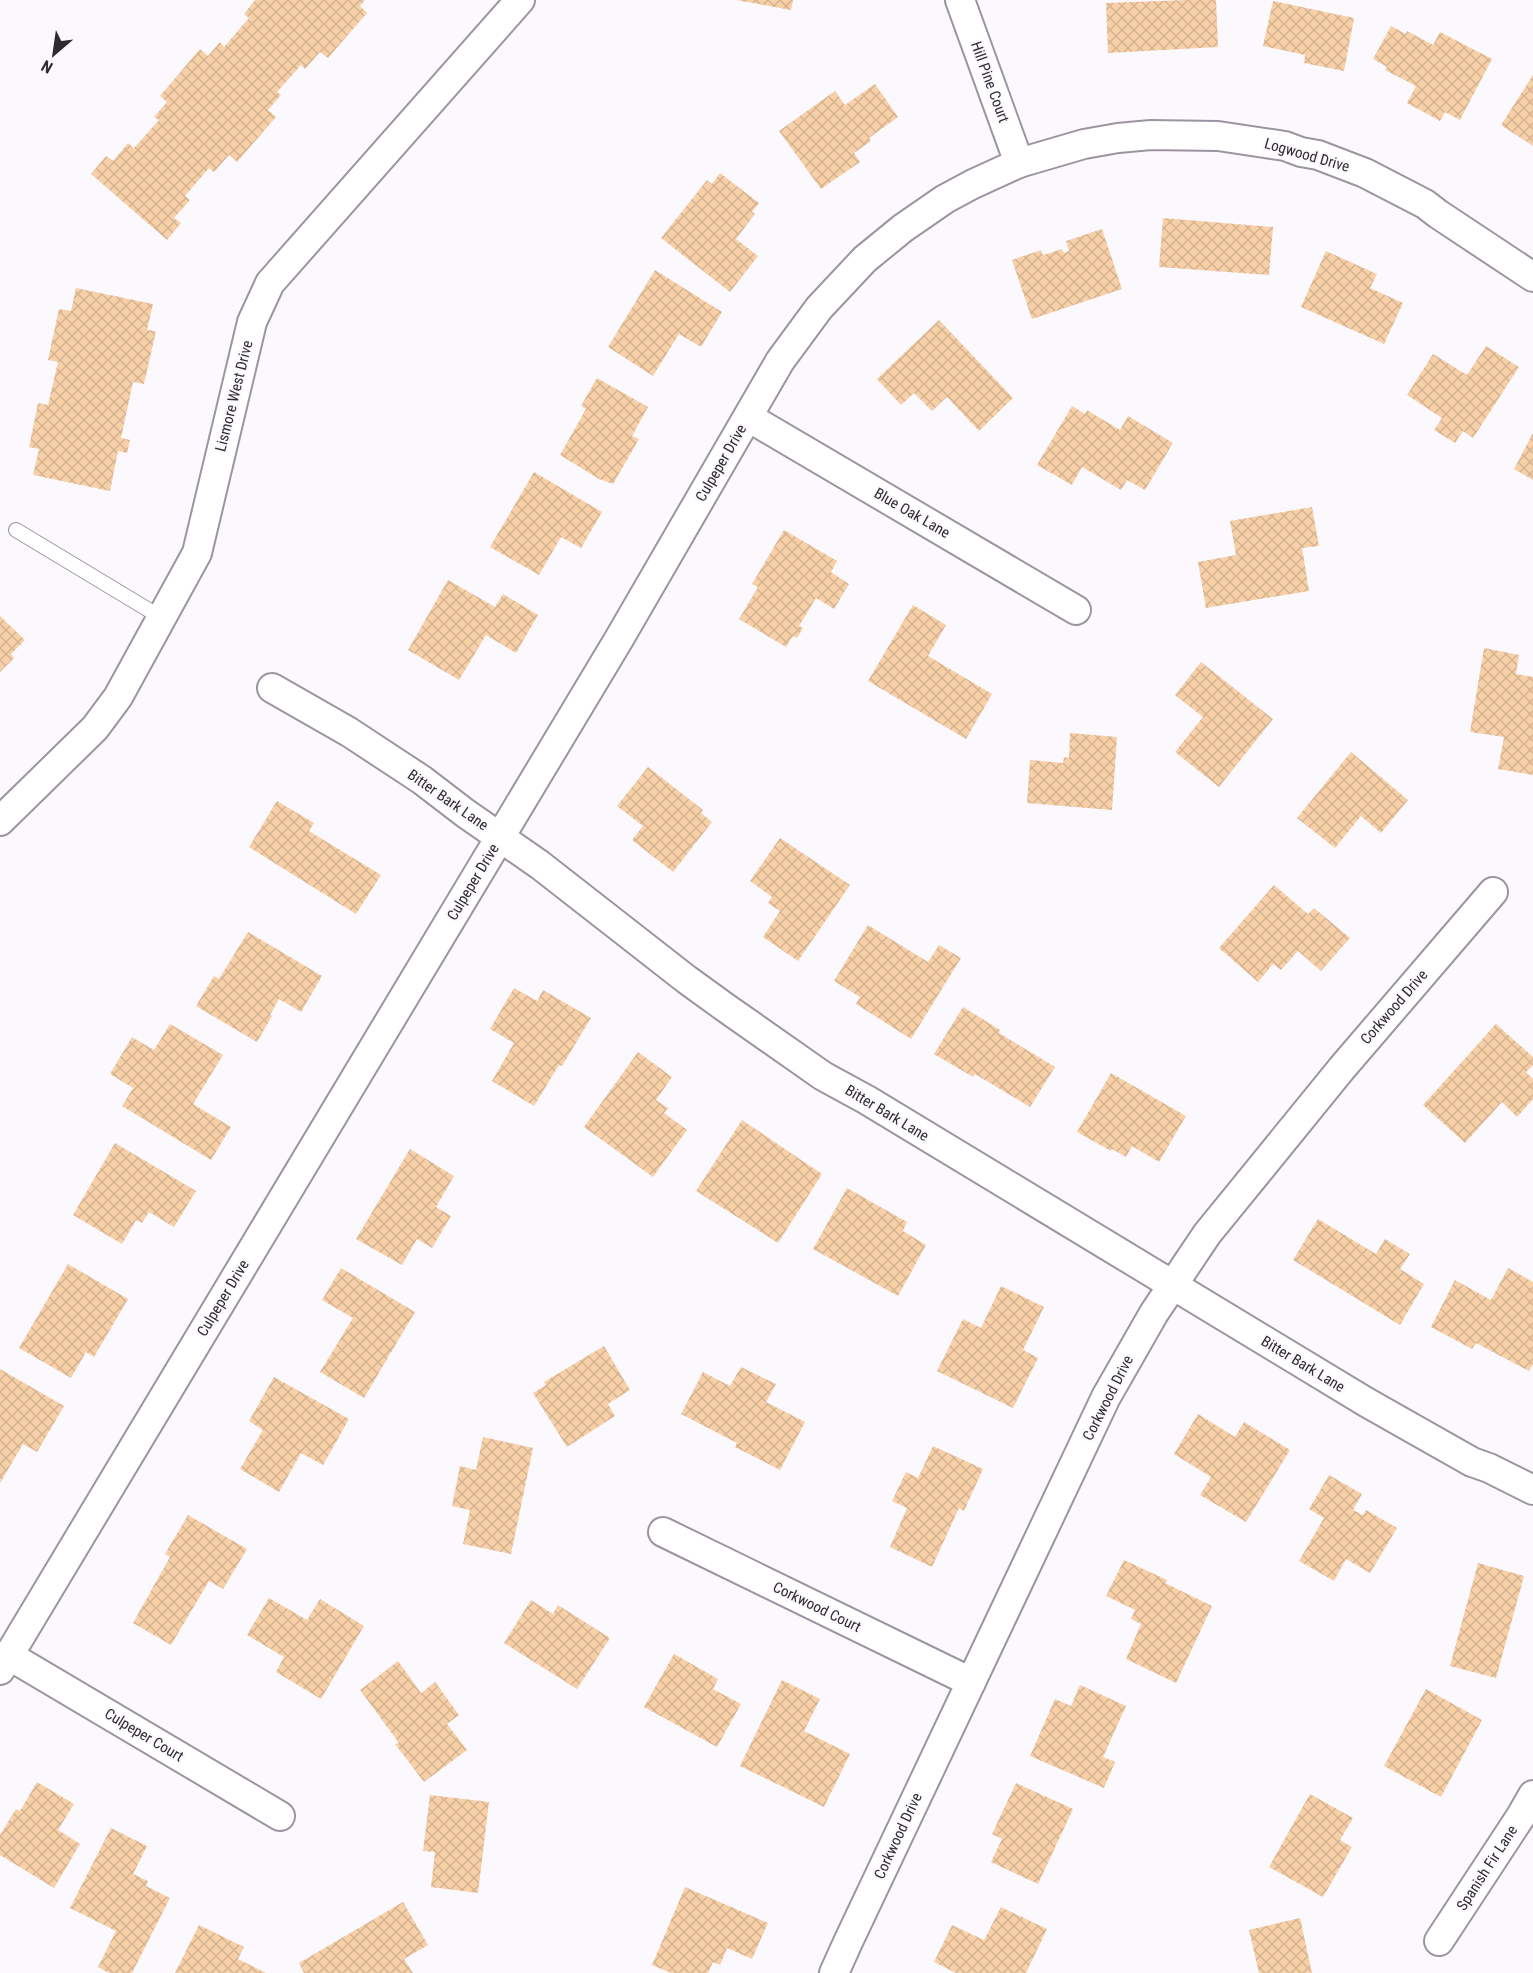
<svg xmlns="http://www.w3.org/2000/svg" width="1533" height="1973" font-family="'Roboto Condensed',sans-serif">
<style>
.building{fill:url(#building-cross-hatch)}
.lines{fill:none;stroke-linecap:round;stroke-linejoin:round}
.lane-casing{stroke:#9c95a1;stroke-width:16}
.street-casing{stroke:#9c95a1;stroke-width:32}
.lane{stroke:#fff;stroke-width:14}
.street{stroke:#fff;stroke-width:28}
.labels{text-anchor:middle;dominant-baseline:central;stroke-width:4.5;stroke-linejoin:round;paint-order:stroke}
.street-label{font-size:15px;fill:#2f2c31;stroke:#fcf9fe}
</style>
<defs>
<pattern id="building-cross-hatch" width="8" height="8" patternUnits="userSpaceOnUse" patternTransform="scale(1.5)"><rect width="8" height="8" fill="#f7d0a8"/><path d="M0 0l8 8M0 8l8-8" fill="none" stroke="#d4b391"/></pattern>
</defs>
<rect width="100%" height="100%" fill="#fcf9fe"/>
<g class="building">
<path d="M 255,0 L 365,0 L 360,6 L 367,13 L 328,58 L 320,52 L 305,69 L 301,65 L 277,92 L 281,95 L 268,110 L 276,117 L 237,162 L 229,155 L 214,172 L 209,168 L 185,196 L 190,200 L 174,218 L 181,223 L 167,240 L 91,174 L 106,156 L 113,161 L 128,143 L 134,148 L 159,120 L 154,117 L 167,102 L 160,96 L 200,49 L 208,56 L 220,42 L 224,47 L 249,18 L 244,14 Z"/>
<path d="M 736,0 L 793,0 L 791,10 Z"/>
<path d="M 1186,0 L 1216,0 L 1218,47 L 1108,53 L 1106,3 Z"/>
<path d="M 1273,1 L 1354,18 L 1344,71 L 1304,63 L 1305,55 L 1263,46 Z"/>
<path d="M 1391,26 L 1406,34 L 1407,31 L 1433,45 L 1440,32 L 1492,59 L 1460,120 L 1445,112 L 1440,121 L 1407,103 L 1416,86 L 1385,70 L 1387,67 L 1373,59 Z"/>
<path d="M 1533,75 L 1533,146 L 1501,125 Z"/>
<path d="M 875,84 L 898,117 L 869,138 L 871,141 L 854,153 L 860,162 L 821,189 L 779,131 L 835,91 L 845,105 Z"/>
<path d="M 720,173 L 759,203 L 752,212 L 755,214 L 736,239 L 758,256 L 730,292 L 661,238 L 707,180 L 712,184 Z"/>
<path d="M 1163,218 L 1273,227 L 1269,275 L 1159,267 Z"/>
<path d="M 1102,229 L 1122,289 L 1032,319 L 1012,260 L 1041,250 L 1043,255 L 1062,249 L 1064,253 L 1069,251 L 1066,241 Z"/>
<path d="M 1326,251 L 1377,274 L 1370,288 L 1403,303 L 1384,344 L 1301,307 Z"/>
<path d="M 655,270 L 722,312 L 701,347 L 679,334 L 653,376 L 608,347 Z"/>
<path d="M 76,288 L 153,304 L 147,330 L 156,331 L 144,384 L 133,382 L 121,438 L 130,440 L 127,453 L 118,451 L 110,491 L 33,475 L 39,449 L 29,447 L 38,403 L 48,405 L 58,362 L 48,360 L 59,309 L 71,311 Z"/>
<path d="M 939,320 L 1013,398 L 979,431 L 947,397 L 932,411 L 914,393 L 901,405 L 877,379 Z"/>
<path d="M 1486,346 L 1519,367 L 1473,438 L 1463,431 L 1455,443 L 1434,430 L 1442,418 L 1407,395 L 1433,354 L 1467,375 Z"/>
<path d="M 597,378 L 648,407 L 632,436 L 639,439 L 613,484 L 599,479 L 560,455 L 586,409 L 581,406 Z"/>
<path d="M 1072,406 L 1085,414 L 1087,410 L 1120,430 L 1128,416 L 1173,443 L 1145,490 L 1127,480 L 1121,490 L 1082,467 L 1072,485 L 1037,465 Z"/>
<path d="M 1533,433 L 1533,480 L 1514,469 Z"/>
<path d="M 534,472 L 602,512 L 581,548 L 561,537 L 539,575 L 490,547 Z"/>
<path d="M 1312,507 L 1319,546 L 1302,548 L 1309,591 L 1206,608 L 1198,562 L 1236,555 L 1230,521 Z"/>
<path d="M 784,530 L 837,561 L 831,572 L 849,584 L 834,609 L 816,598 L 799,626 L 803,628 L 797,638 L 793,636 L 786,647 L 739,619 L 758,587 L 752,584 Z"/>
<path d="M 448,580 L 495,607 L 503,594 L 538,615 L 516,653 L 486,635 L 459,680 L 408,650 Z"/>
<path d="M 913,605 L 946,625 L 928,656 L 992,694 L 966,739 L 868,681 Z"/>
<path d="M 0,616 L 25,640 L 11,654 L 14,658 L 0,672 Z"/>
<path d="M 1484,648 L 1519,655 L 1516,674 L 1533,677 L 1533,775 L 1498,769 L 1504,737 L 1470,732 Z"/>
<path d="M 1201,662 L 1273,719 L 1219,787 L 1175,752 L 1203,717 L 1175,695 Z"/>
<path d="M 1070,733 L 1117,737 L 1112,810 L 1027,803 L 1030,760 L 1063,763 L 1064,757 L 1069,758 Z"/>
<path d="M 1351,752 L 1408,800 L 1381,833 L 1361,816 L 1335,848 L 1297,818 Z"/>
<path d="M 648,767 L 703,810 L 701,813 L 712,822 L 673,872 L 632,840 L 643,826 L 617,806 Z"/>
<path d="M 277,801 L 314,823 L 309,831 L 381,875 L 356,914 L 249,847 Z"/>
<path d="M 780,838 L 850,885 L 798,961 L 763,937 L 780,911 L 768,903 L 772,897 L 750,881 Z"/>
<path d="M 1274,885 L 1308,914 L 1314,908 L 1350,938 L 1321,971 L 1298,951 L 1281,970 L 1273,964 L 1258,982 L 1219,948 Z"/>
<path d="M 868,925 L 928,962 L 939,945 L 961,958 L 911,1039 L 856,1004 L 860,997 L 834,981 Z"/>
<path d="M 248,932 L 322,976 L 301,1012 L 279,999 L 270,1015 L 272,1016 L 257,1042 L 196,1006 L 214,976 L 219,979 Z"/>
<path d="M 514,988 L 537,1001 L 543,990 L 591,1018 L 562,1066 L 559,1065 L 534,1106 L 492,1081 L 514,1043 L 490,1029 Z"/>
<path d="M 963,1007 L 1000,1030 L 999,1033 L 1055,1067 L 1030,1107 L 975,1074 L 973,1077 L 934,1054 Z"/>
<path d="M 170,1024 L 223,1055 L 193,1104 L 231,1127 L 211,1160 L 122,1106 L 133,1088 L 110,1074 L 132,1037 L 154,1050 Z"/>
<path d="M 1496,1024 L 1533,1057 L 1533,1065 L 1526,1072 L 1533,1079 L 1533,1099 L 1517,1117 L 1502,1102 L 1465,1143 L 1423,1105 Z"/>
<path d="M 638,1052 L 672,1077 L 656,1100 L 668,1108 L 664,1113 L 687,1130 L 653,1177 L 584,1127 Z"/>
<path d="M 1111,1073 L 1186,1116 L 1159,1162 L 1132,1146 L 1126,1157 L 1112,1149 L 1111,1151 L 1077,1132 Z"/>
<path d="M 742,1120 L 822,1174 L 778,1243 L 696,1191 Z"/>
<path d="M 115,1143 L 196,1191 L 174,1227 L 149,1212 L 142,1223 L 136,1220 L 122,1244 L 73,1215 Z"/>
<path d="M 410,1149 L 454,1176 L 436,1207 L 451,1216 L 432,1248 L 417,1239 L 402,1265 L 356,1239 Z"/>
<path d="M 847,1188 L 907,1222 L 903,1231 L 926,1245 L 898,1296 L 813,1249 Z"/>
<path d="M 1318,1219 L 1376,1254 L 1385,1239 L 1410,1254 L 1400,1269 L 1424,1284 L 1400,1325 L 1293,1260 Z"/>
<path d="M 68,1264 L 128,1299 L 94,1357 L 86,1352 L 71,1378 L 19,1348 Z"/>
<path d="M 341,1268 L 415,1312 L 364,1398 L 320,1372 L 353,1318 L 322,1300 Z"/>
<path d="M 1508,1268 L 1533,1282 L 1533,1364 L 1529,1371 L 1476,1343 L 1472,1349 L 1431,1327 L 1455,1280 L 1491,1300 Z"/>
<path d="M 1001,1286 L 1044,1307 L 1023,1350 L 1038,1358 L 1013,1408 L 937,1371 L 963,1319 L 981,1328 Z"/>
<path d="M 604,1346 L 630,1390 L 608,1404 L 615,1416 L 567,1447 L 533,1393 L 546,1385 L 544,1382 Z"/>
<path d="M 741,1367 L 776,1384 L 766,1402 L 805,1422 L 780,1470 L 735,1447 L 737,1443 L 681,1414 L 703,1372 L 730,1386 Z"/>
<path d="M 0,1369 L 64,1406 L 37,1452 L 23,1444 L 0,1483 Z"/>
<path d="M 274,1377 L 349,1419 L 323,1465 L 301,1453 L 279,1492 L 240,1469 L 263,1430 L 249,1421 Z"/>
<path d="M 1198,1414 L 1235,1437 L 1244,1422 L 1290,1450 L 1246,1522 L 1200,1495 L 1211,1477 L 1174,1454 Z"/>
<path d="M 483,1437 L 533,1448 L 511,1554 L 463,1544 L 470,1510 L 452,1506 L 460,1466 L 476,1470 Z"/>
<path d="M 933,1446 L 983,1469 L 964,1511 L 959,1508 L 932,1567 L 890,1547 L 907,1508 L 892,1501 L 906,1472 L 918,1478 Z"/>
<path d="M 1329,1475 L 1362,1494 L 1353,1510 L 1363,1515 L 1366,1510 L 1397,1528 L 1370,1573 L 1346,1559 L 1334,1581 L 1299,1561 L 1324,1518 L 1309,1509 Z"/>
<path d="M 188,1515 L 247,1549 L 223,1589 L 209,1581 L 171,1645 L 133,1623 L 170,1557 L 165,1554 Z"/>
<path d="M 1124,1560 L 1167,1580 L 1165,1583 L 1212,1606 L 1176,1683 L 1126,1659 L 1141,1624 L 1131,1619 L 1135,1610 L 1106,1596 Z"/>
<path d="M 1478,1563 L 1524,1576 L 1496,1678 L 1450,1666 Z"/>
<path d="M 269,1598 L 307,1620 L 320,1599 L 364,1626 L 321,1699 L 276,1672 L 284,1657 L 247,1635 Z"/>
<path d="M 531,1600 L 553,1614 L 558,1605 L 610,1638 L 577,1689 L 504,1643 Z"/>
<path d="M 674,1654 L 718,1679 L 713,1689 L 741,1704 L 717,1747 L 644,1707 Z"/>
<path d="M 398,1661 L 421,1693 L 435,1682 L 459,1715 L 447,1724 L 467,1750 L 424,1782 L 395,1744 L 399,1743 L 360,1690 Z"/>
<path d="M 782,1680 L 820,1699 L 804,1731 L 850,1754 L 824,1807 L 740,1766 Z"/>
<path d="M 1080,1685 L 1126,1706 L 1103,1757 L 1115,1762 L 1104,1788 L 1030,1756 L 1055,1699 L 1071,1706 Z"/>
<path d="M 1426,1689 L 1482,1720 L 1441,1797 L 1384,1766 Z"/>
<path d="M 37,1782 L 74,1804 L 58,1830 L 80,1844 L 54,1888 L 0,1855 L 0,1835 L 16,1809 L 20,1811 Z"/>
<path d="M 1016,1783 L 1073,1809 L 1038,1884 L 991,1862 L 1002,1839 L 992,1834 Z"/>
<path d="M 1310,1794 L 1353,1818 L 1340,1840 L 1352,1847 L 1323,1897 L 1269,1867 Z"/>
<path d="M 430,1795 L 489,1802 L 478,1893 L 431,1887 L 435,1852 L 423,1851 Z"/>
<path d="M 111,1828 L 147,1846 L 133,1874 L 148,1881 L 146,1886 L 170,1898 L 132,1973 L 109,1973 L 98,1967 L 116,1931 L 70,1908 Z"/>
<path d="M 685,1887 L 768,1923 L 752,1959 L 727,1948 L 720,1965 L 713,1962 L 708,1973 L 671,1973 L 652,1965 Z"/>
<path d="M 403,1902 L 428,1945 L 404,1959 L 413,1973 L 304,1973 L 299,1963 Z"/>
<path d="M 1001,1907 L 1047,1929 L 1026,1973 L 956,1973 L 934,1962 L 952,1925 L 984,1940 Z"/>
<path d="M 1300,1918 L 1312,1973 L 1259,1973 L 1249,1930 Z"/>
<path d="M 199,1925 L 244,1947 L 238,1959 L 266,1973 L 175,1973 Z"/>
</g>
<g class="lines">
<g class="lane-casing">
<path id="lane" d="M 16,530 L 162,618"/>
</g>
<g class="street-casing">
<g id="street">
<path d="M 960,0 L 1019,163"/>
<path d="M 748,417 L 1076,610"/>
<path d="M 272,688 L 349,732 L 422,780 L 465,813 L 540,865 L 686,979 L 726,1008 L 823,1076 L 867,1100 L 1366,1402 L 1472,1462 L 1489,1468 L 1533,1490"/>
<path d="M 0,821 L 95,728 L 118,697 L 197,553 L 252,322 L 270,283 L 520,0"/>
<path d="M 663,1532 L 971,1682"/>
<path d="M 8,1655 L 280,1816"/>
<path d="M 0,1670 L 619,639 L 780,361 L 819,308 L 865,259 L 903,228 L 945,199 L 973,184 L 1019,163 L 1084,144 L 1118,138 L 1151,135 L 1218,136 L 1285,146 L 1301,152 L 1318,155 L 1365,173 L 1425,204 L 1438,214 L 1533,277"/>
<path d="M 1439,1941 L 1521,1816 L 1533,1795"/>
<path d="M 834,1973 L 848,1942 L 1106,1397 L 1154,1313 L 1207,1234 L 1342,1068 L 1493,892"/>
</g>
</g>
<use href="#lane" class="lane"/>
<use href="#street" class="street"/>
</g>
<g class="labels">
<g class="street-label">
<text transform="translate(990 82) rotate(70)">Hill Pine Court</text>
<text transform="translate(1307 155) rotate(16)">Logwood Drive</text>
<text transform="translate(234 396) rotate(-76)">Lismore West Drive</text>
<text transform="translate(721 463) rotate(-60)">Culpeper Drive</text>
<text transform="translate(912 513) rotate(30)">Blue Oak Lane</text>
<text transform="translate(448 800) rotate(35)">Bitter Bark Lane</text>
<text transform="translate(473 882) rotate(-59)">Culpeper Drive</text>
<text transform="translate(1394 1007) rotate(-49)">Corkwood Drive</text>
<text transform="translate(887 1113) rotate(31)">Bitter Bark Lane</text>
<text transform="translate(223 1298) rotate(-59)">Culpeper Drive</text>
<text transform="translate(1303 1364) rotate(31)">Bitter Bark Lane</text>
<text transform="translate(1108 1398) rotate(-63)">Corkwood Drive</text>
<text transform="translate(817 1607) rotate(26)">Corkwood Court</text>
<text transform="translate(144 1735) rotate(31)">Culpeper Court</text>
<text transform="translate(898 1836) rotate(-65)">Corkwood Drive</text>
<text transform="translate(1487 1868) rotate(-57)">Spanish Fir Lane</text>
</g>
</g>
<g transform="translate(54 54) rotate(209)" stroke="#fcf9fe" stroke-width="4.5" paint-order="stroke">
<path d="M0-4.5L10 22L0 15L-10 22Z" fill="#2f2c31"/>
<text y="-9" font-size="16" font-weight="bold" text-anchor="middle" fill="#2f2c31">N</text>
</g>
</svg>
